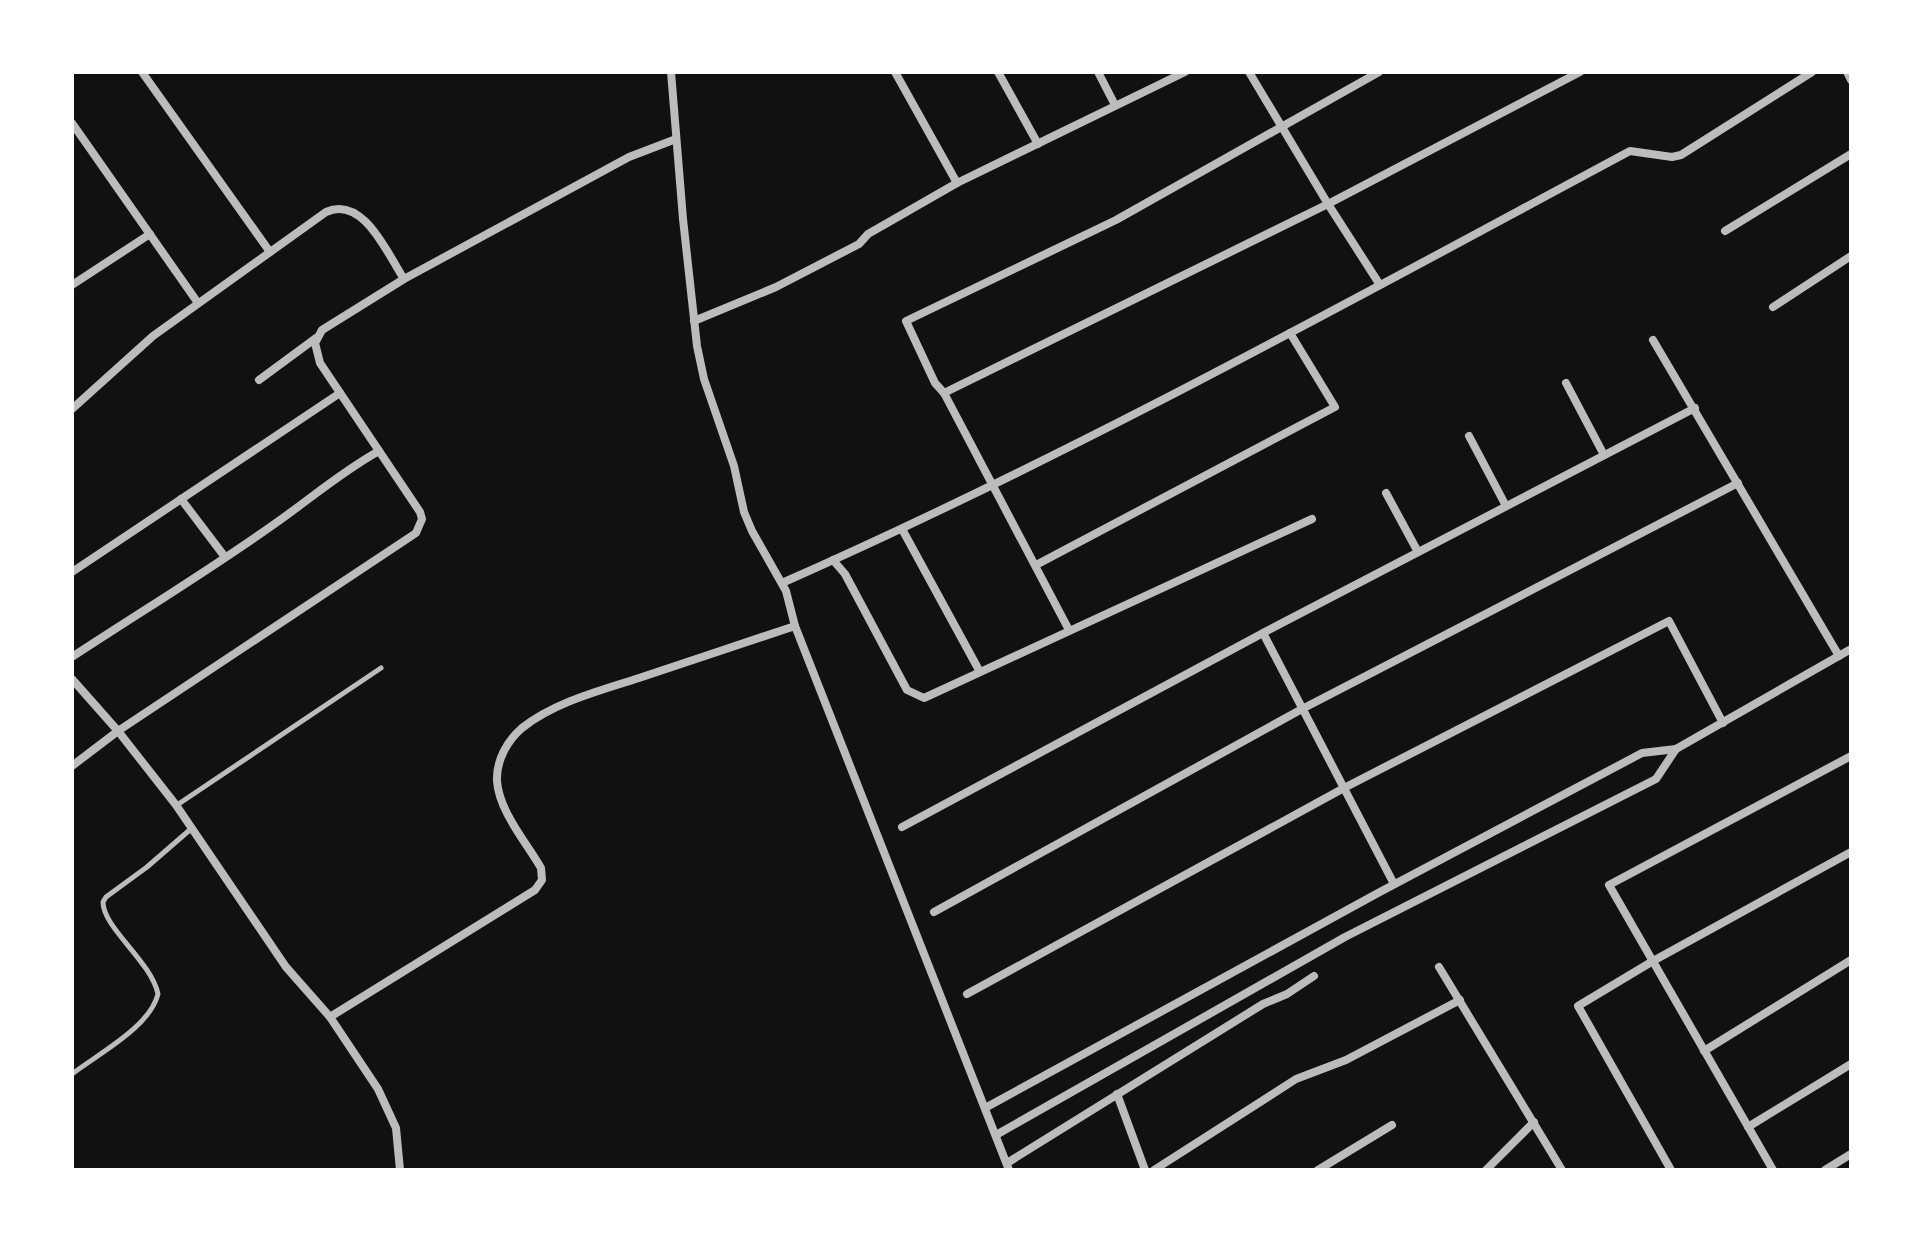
<svg xmlns="http://www.w3.org/2000/svg" width="1923" height="1242" font-family="Jost,sans-serif">
<style>
.lines{fill:none;stroke-linecap:round;stroke-linejoin:round}
.service{stroke:#bcbcbc;stroke-width:5}
.minor{stroke:#bcbcbc;stroke-width:8}
</style>
<rect width="100%" height="100%" fill="#111"/>
<g class="lines">
<g class="service">
<path d="M 177,805 L 381,668"/>
<path d="M 72,1074 C 98,1054 150,1027 158,994 C 151,961 103,928 103,902 L 106,897 L 147,867 L 192,828"/>
</g>
<g class="minor">
<path d="M 142,72 L 270,252"/>
<path d="M 671,72 L 683,219 L 697,346 L 704,379 L 734,466 L 744,512 L 752,531 L 786,591 L 795,626 L 1009,1170"/>
<path d="M 895,72 L 957,183"/>
<path d="M 998,72 L 1038,144"/>
<path d="M 1098,72 L 1115,105"/>
<path d="M 1249,72 L 1328,204 L 1380,285"/>
<path d="M 1847,72 L 1851,80"/>
<path d="M 72,123 L 198,303"/>
<path d="M 1725,231 L 1851,154"/>
<path d="M 72,285 L 150,234"/>
<path d="M 1773,307 L 1851,256"/>
<path d="M 694,321 L 776,287 L 859,244 L 868,234 L 957,183 L 1185,72"/>
<path d="M 1653,340 L 1839,656"/>
<path d="M 259,380 L 316,338"/>
<path d="M 1566,383 L 1604,455"/>
<path d="M 944,393 L 1328,204 L 1580,72"/>
<path d="M 72,409 L 153,336 L 326,212 C 363,195 387,253 404,279"/>
<path d="M 1469,436 L 1506,506"/>
<path d="M 1386,493 L 1418,552"/>
<path d="M 181,499 L 225,557"/>
<path d="M 902,529 L 980,672"/>
<path d="M 833,560 L 845,574 L 907,690 L 924,698 L 1312,519"/>
<path d="M 1036,565 L 1335,407 L 1290,333"/>
<path d="M 72,572 L 340,393"/>
<path d="M 782,583 C 1072,455 1350,301 1630,151 L 1672,157 L 1681,155 L 1812,72"/>
<path d="M 1069,630 L 944,393 L 935,383 L 906,321 L 1116,220 L 1379,72"/>
<path d="M 1263,633 L 1394,884"/>
<path d="M 72,657 C 139,613 208,571 273,525 C 309,500 341,472 379,451"/>
<path d="M 72,679 L 118,731 L 176,805 L 286,967 L 330,1017 L 378,1089 L 396,1128 L 400,1170"/>
<path d="M 72,766 L 118,731 L 416,533 L 422,519 L 420,512 L 320,363 L 315,343 L 322,330 L 404,279 L 629,157 L 676,139"/>
<path d="M 902,827 L 1263,633 L 1695,408"/>
<path d="M 934,912 L 1302,709 L 1738,483"/>
<path d="M 1439,967 L 1562,1170"/>
<path d="M 967,994 L 1344,788 L 1669,621 L 1723,723"/>
<path d="M 330,1017 L 535,890 L 542,880 L 541,868 C 526,842 499,811 497,781 C 496,761 507,741 522,728 C 555,702 599,691 639,678 C 691,661 743,643 795,626"/>
<path d="M 1704,1051 L 1851,960"/>
<path d="M 1117,1094 L 1145,1170"/>
<path d="M 985,1108 L 1378,893 L 1642,753 L 1676,749 L 1851,649"/>
<path d="M 1748,1127 L 1851,1064"/>
<path d="M 996,1135 L 1345,937 L 1656,779 L 1676,749"/>
<path d="M 1007,1163 L 1263,1004 L 1287,994 L 1314,976"/>
<path d="M 1154,1170 L 1296,1079 L 1346,1060 L 1460,1000"/>
<path d="M 1318,1170 L 1392,1125"/>
<path d="M 1486,1170 L 1534,1122"/>
<path d="M 1671,1170 L 1578,1006 L 1653,961 L 1851,852"/>
<path d="M 1773,1170 L 1609,885 L 1851,756"/>
<path d="M 1825,1170 L 1851,1154"/>
</g>
</g>
<rect width="1923" height="1242" fill="none" stroke="#ffffff" stroke-width="148"/>
</svg>
